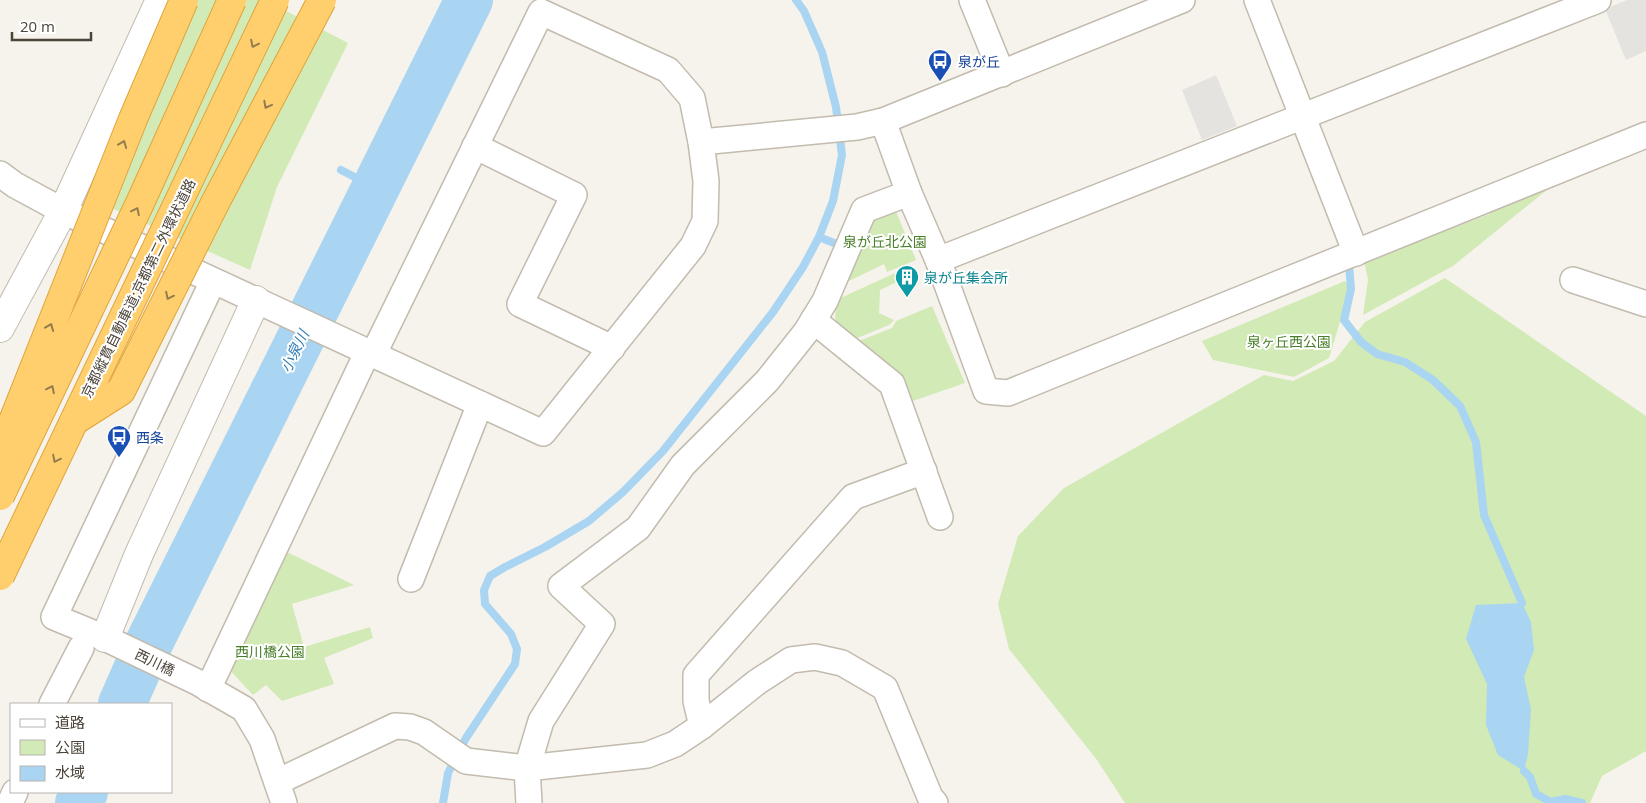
<svg xmlns="http://www.w3.org/2000/svg" width="1646" height="803" font-family="'Open Sans','Noto Sans JP',sans-serif">
<style>
.green{fill:#d2eab5}
.parking{fill:#e5e3e0}
.water{fill:#a9d4f2}
.lines{fill:none;stroke-linecap:round;stroke-linejoin:round}
.stream{stroke:#a9d4f2;stroke-width:8}
.river{stroke:#a9d4f2;stroke-width:48}
.minor-casing{stroke:#c2bbae;stroke-width:28}
.tertiary-casing{stroke:#c2bbae;stroke-width:30}
.minor{stroke:#fff;stroke-width:25}
.tertiary{stroke:#fff;stroke-width:28}
.motorway-bridge-casing{stroke:#e0a43c;stroke-width:30;stroke-linecap:butt}
.motorway-bridge{stroke:#ffcf6e;stroke-width:28}
.oneway{stroke:#937c4e}
.labels{text-anchor:middle;dominant-baseline:central;stroke-width:4;stroke-linejoin:round;paint-order:stroke}
.transit-label{font-size:14px;fill:#164399;stroke:#fff;text-anchor:start}
.park-label{font-size:14px;fill:#4a7f2a;stroke:#fff}
.culture-label{font-size:14px;fill:#0d838f;stroke:#fff;text-anchor:start}
.street-label{font-size:14px;fill:#4b4439;stroke:#fff}
.water-label{font-size:15px;font-style:italic;fill:#2e7ab2;stroke:#fff}
</style>
<rect width="100%" height="100%" fill="#f6f3ec"/>
<g class="green">
<path d="M 181,0 L 265,0 L 348,43 L 277,187 L 250,270 L 109,207 L 86,164 Z"/>
<path d="M 1553,185 L 1453,266 L 1363,315 L 1368,280 L 1364,261 L 1490,214 L 1488,211 Z"/>
<path d="M 895,209 L 916,260 L 887,272 L 884,264 L 845,283 L 874,217 Z"/>
<path d="M 906,268 L 910,276 L 880,290 L 879,313 L 894,320 L 889,325 L 855,339 L 835,322 L 836,300 Z"/>
<path d="M 1445,278 L 1646,416 L 1646,751 L 1602,776 L 1590,803 L 1125,803 L 1097,760 L 1009,649 L 998,604 L 1018,536 L 1064,488 L 1264,375 L 1293,381 L 1334,361 L 1365,322 Z"/>
<path d="M 1345,281 L 1350,289 L 1329,358 L 1294,377 L 1213,360 L 1202,341 Z"/>
<path d="M 932,306 L 965,383 L 910,402 L 856,342 L 892,328 L 896,321 Z"/>
<path d="M 281,549 L 354,585 L 292,604 L 304,647 L 370,627 L 373,638 L 324,658 L 334,684 L 282,701 L 266,685 L 253,695 L 226,666 Z"/>
</g>
<g class="parking">
<path d="M 1627,0 L 1646,0 L 1646,51 L 1626,60 L 1605,9 Z"/>
<path d="M 1216,75 L 1237,126 L 1202,140 L 1182,90 Z"/>
</g>
<path class="water" d="M 1522,603 L 1531,622 L 1534,650 L 1524,677 L 1531,709 L 1528,754 L 1524,771 L 1498,755 L 1486,725 L 1487,684 L 1466,639 L 1476,605 Z"/>
<g class="lines">
<g class="stream">
<path d="M 341,170 L 376,188"/>
<path d="M 819,237 L 834,243"/>
<path d="M 1349,265 L 1351,289 L 1344,320 L 1361,342 L 1377,354 L 1405,362 L 1433,380 L 1460,406 L 1476,442 L 1484,515 L 1522,603"/>
<path d="M 1524,771 L 1530,777 L 1536,794 L 1551,802 L 1565,799 L 1582,803"/>
<path d="M 443,803 L 448,773 L 466,738 L 515,664 L 517,649 L 511,634 L 485,604 L 484,590 L 490,576 L 505,567 L 545,547 L 589,521 L 623,492 L 663,451 L 773,312 L 803,267 L 819,237 L 833,201 L 842,155 L 836,107 L 822,52 L 804,11 L 796,0"/>
</g>
<g class="river">
<path d="M 122,704 L 148,645 L 469,0"/>
<path d="M 79,803 L 84,792"/>
</g>
<g class="minor-casing">
<g id="minor">
<path d="M 972,0 L 1002,74"/>
<path d="M 1257,0 L 1356,253"/>
<path d="M 883,121 L 909,193 L 938,260 L 986,391 L 1008,393 L 1646,135"/>
<path d="M 475,146 L 574,195 L 520,304 L 612,348"/>
<path d="M 0,174 L 15,185 L 63,211 L 543,433 L 693,246 L 705,221 L 706,181 L 701,142 L 857,127 L 883,121 L 1182,0"/>
<path d="M 938,260 L 1598,0"/>
<path d="M 1573,280 L 1646,304"/>
<path d="M 213,281 L 54,617 L 105,638 L 197,682 L 244,709 L 262,739 L 284,803"/>
<path d="M 813,320 L 892,384 L 940,517"/>
<path d="M 374,353 L 541,12 L 668,70 L 692,98 L 701,142"/>
<path d="M 411,579 L 480,404"/>
<path d="M 208,689 L 368,351"/>
<path d="M 52,704 L 81,648"/>
<path d="M 702,726 L 696,701 L 696,675 L 853,497 L 924,471"/>
<path d="M 277,782 L 395,726 L 410,727 L 424,732 L 466,761 L 527,768 L 647,755 L 675,744 L 702,726 L 757,682 L 791,660 L 815,657 L 842,663 L 885,688 L 930,797 L 935,803"/>
<path d="M 10,803 L 15,792"/>
<path d="M 529,803 L 527,768 L 541,721 L 602,624 L 561,586 L 638,528 L 683,465 L 767,381 L 806,332 L 825,301 L 864,210 L 909,193"/>
</g>
</g>
<g class="tertiary-casing">
<g id="tertiary">
<path d="M 0,328 L 63,211 L 160,0"/>
<path d="M 105,638 L 139,554 L 256,300"/>
</g>
</g>
<use href="#minor" class="minor"/>
<use href="#tertiary" class="tertiary"/>
<g class="motorway-bridge-casing">
<g id="motorway-bridge">
<path d="M 74,421 L 121,391 L 215,203 L 322,0"/>
<path d="M 0,454 L 133,119 L 184,0"/>
<path d="M 0,496 L 140,203 L 232,0"/>
<path d="M 0,576 L 275,0"/>
</g>
</g>
<use href="#motorway-bridge" class="motorway-bridge"/>
</g>
<defs><path id="oneway-chevron" d="M-2-3.5L2.5 0L-2 3.5" fill="none" stroke-width="1.6" stroke-linecap="round" stroke-linejoin="round" transform="scale(1.25)"/></defs>
<g class="oneway">
<use href="#oneway-chevron" transform="translate(254 44) rotate(116)"/>
<use href="#oneway-chevron" transform="translate(267 105) rotate(118)"/>
<use href="#oneway-chevron" transform="translate(123 144) rotate(-68)"/>
<use href="#oneway-chevron" transform="translate(136 211) rotate(-64)"/>
<use href="#oneway-chevron" transform="translate(169 296) rotate(116)"/>
<use href="#oneway-chevron" transform="translate(50 327) rotate(-68)"/>
<use href="#oneway-chevron" transform="translate(51 389) rotate(-64)"/>
<use href="#oneway-chevron" transform="translate(56 459) rotate(116)"/>
</g>
<defs>
<g id="bus-pin" transform="scale(1.25)"><path d="M0 17L-7.5 6A9.5 9.5 0 1 1 7.5 6Z" fill="#1a4fb4" stroke="#fff"/><path d="M-5-6H5V4H4V6H2V4H-2V6H-4V4H-5ZM-3.5-4V0h7V-4ZM-3.5 1.2v1.5H-2V1.2ZM2 1.2v1.5H3.5V1.2Z" fill="#fff"/></g>
<g id="building-pin" transform="scale(1.25)"><path d="M0 17L-7.5 6A9.5 9.5 0 1 1 7.5 6Z" fill="#0f9aa8" stroke="#fff"/><path d="M-4-6H4V6H1V3H-1V6H-4ZM-2.5-4.3h1.7v1.8h-1.7ZM.8-4.3h1.7v1.8H.8ZM-2.5-1h1.7V.8h-1.7ZM.8-1h1.7V.8H.8Z" fill="#fff"/></g>
</defs>
<g fill-rule="evenodd">
<use href="#bus-pin" x="940" y="61"/>
<use href="#building-pin" x="907" y="277"/>
<use href="#bus-pin" x="119" y="437"/>
</g>
<g class="labels">
<g class="transit-label">
<text x="958" y="61">泉が丘</text>
<text x="136" y="437">西条</text>
</g>
<g class="park-label">
<text x="885" y="241">泉が丘北公園</text>
<text x="1289" y="341">泉ヶ丘西公園</text>
<text x="270" y="651">西川橋公園</text>
</g>
<g class="culture-label">
<text x="924" y="277">泉が丘集会所</text>
</g>
<g class="street-label">
<text transform="translate(138 288) rotate(-64)">京都縦貫自動車道;京都第二外環状道路</text>
<text transform="translate(155 662) rotate(26)">西川橋</text>
</g>
<g class="water-label">
<text transform="translate(294 351) rotate(-64)">小泉川</text>
</g>
</g>
<rect x="10" y="703" width="162" height="90" fill="#ffffff" stroke="#b7b4b0"/>
<rect x="20" y="719" width="25" height="8" fill="#ffffff" stroke="#b7b4b0"/>
<text x="55" y="728" font-size="15" fill="#4b4439">道路</text>
<rect x="20" y="740" width="25" height="15" fill="#d2eab5" stroke="#b7b4b0"/>
<text x="55" y="753" font-size="15" fill="#4b4439">公園</text>
<rect x="20" y="766" width="25" height="15" fill="#a9d4f2" stroke="#b7b4b0"/>
<text x="55" y="778" font-size="15" fill="#4b4439">水域</text>
<path d="M12 32v8h79v-8" fill="none" stroke="#4b4439" stroke-width="2.5"/>
<text x="20" y="32" font-size="15" fill="#4b4439" stroke="#ffffff" stroke-width="4" paint-order="stroke">20 m</text>
</svg>
